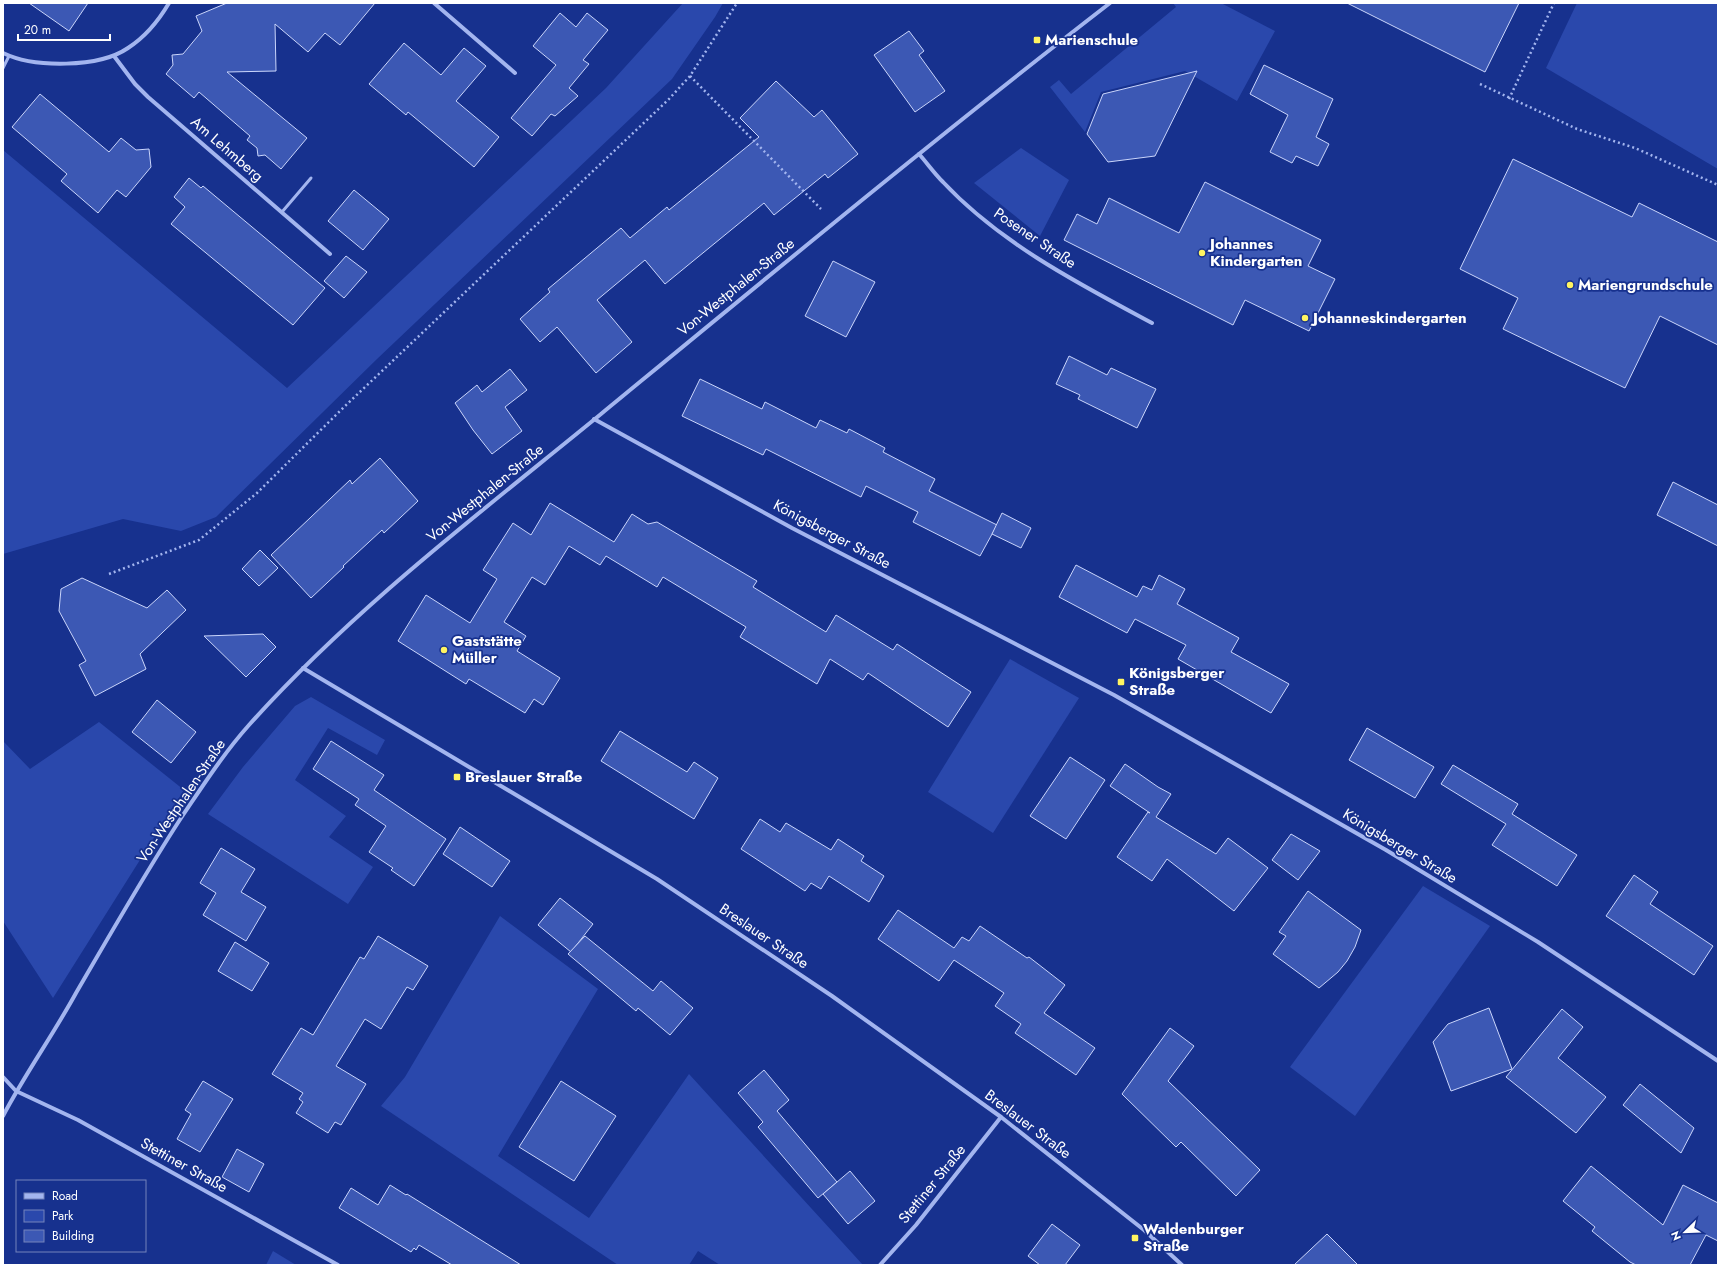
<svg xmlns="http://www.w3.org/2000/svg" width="1721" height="1268" font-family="Jost,sans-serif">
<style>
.green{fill:#2a48ac}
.building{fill:#3c58b4;stroke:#cad5fb}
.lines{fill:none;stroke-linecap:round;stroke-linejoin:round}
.path{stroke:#a3b5ef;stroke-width:2.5;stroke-dasharray:2 3;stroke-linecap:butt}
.lane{stroke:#a3b5ef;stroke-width:3}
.street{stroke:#a3b5ef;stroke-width:4}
.poi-dot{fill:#fff461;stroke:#17318e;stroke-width:1.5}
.labels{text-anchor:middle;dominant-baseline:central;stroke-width:3.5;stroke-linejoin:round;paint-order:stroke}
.poi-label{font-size:15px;font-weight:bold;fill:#fff;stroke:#17318e;text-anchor:start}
.street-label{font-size:15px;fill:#fff;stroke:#17318e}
</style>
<rect width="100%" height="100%" fill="#17318e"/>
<g class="green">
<path d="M 683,3 L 723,3 L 715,17 L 672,79 L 377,359 L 216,517 L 181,531 L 123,519 L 3,554 L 3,150 L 287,388 L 606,88 Z"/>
<path d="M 1173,3 L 1221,3 L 1275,31 L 1237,101 L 1185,71 L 1101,92 L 1085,132 L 1050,87 L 1059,80 L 1071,94 L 1176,7 Z"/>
<path d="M 1577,3 L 1718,3 L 1718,169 L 1546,68 Z"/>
<path d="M 1021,148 L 1069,180 L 1040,236 L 974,183 Z"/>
<path d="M 1010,659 L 1079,698 L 993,833 L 928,792 Z"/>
<path d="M 311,697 L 385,740 L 377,755 L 328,728 L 295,780 L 346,816 L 329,837 L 373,867 L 348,904 L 208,814 L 243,767 L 295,706 Z"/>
<path d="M 99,722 L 184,790 L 53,998 L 3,921 L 3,741 L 30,769 Z"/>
<path d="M 1423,886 L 1490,926 L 1355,1116 L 1290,1067 Z"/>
<path d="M 500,916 L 598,989 L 498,1156 L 589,1218 L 689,1074 L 863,1265 L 720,1265 L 698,1251 L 689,1265 L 618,1265 L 381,1106 L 405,1077 Z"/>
<path d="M 273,1251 L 296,1265 L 266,1265 Z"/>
</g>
<g class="building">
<path d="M 29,3 L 88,3 L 69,31 Z"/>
<path d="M 227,3 L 375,3 L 340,45 L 325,33 L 308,52 L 275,24 L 276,71 L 227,72 L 307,138 L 281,169 L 265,155 L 258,156 L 257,148 L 247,140 L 250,136 L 199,92 L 194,98 L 166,74 L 173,65 L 172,55 L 183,54 L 202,31 L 196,16 Z"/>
<path d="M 1347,3 L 1519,3 L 1485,72 Z"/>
<path d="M 560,13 L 576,27 L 587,13 L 608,30 L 583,60 L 589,64 L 569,88 L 578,96 L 555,116 L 551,114 L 532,136 L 511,118 L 556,65 L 533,46 Z"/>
<path d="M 909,31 L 924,51 L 919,55 L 945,91 L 915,112 L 874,55 Z"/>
<path d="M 404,43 L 441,75 L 464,48 L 486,66 L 456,101 L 499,137 L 474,167 L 408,112 L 406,115 L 369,84 Z"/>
<path d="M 1264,65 L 1333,99 L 1316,137 L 1329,144 L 1318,166 L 1296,156 L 1292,163 L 1270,152 L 1288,115 L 1250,94 Z"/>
<path d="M 1197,71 L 1155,156 L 1108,162 L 1087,134 L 1103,94 Z"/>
<path d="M 776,81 L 814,117 L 822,110 L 858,154 L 828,178 L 825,174 L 774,215 L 764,203 L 665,284 L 645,260 L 597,300 L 632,342 L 596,373 L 557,327 L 540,342 L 520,319 L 550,292 L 548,289 L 621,228 L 630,238 L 667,207 L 669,210 L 759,137 L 740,118 Z"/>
<path d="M 40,94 L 109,152 L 121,138 L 136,150 L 149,149 L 151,167 L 126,197 L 117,190 L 98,213 L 61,181 L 67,174 L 12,127 Z"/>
<path d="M 1513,159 L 1632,217 L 1639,203 L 1718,242 L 1718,345 L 1660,316 L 1625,388 L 1503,329 L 1518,298 L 1460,269 Z"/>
<path d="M 189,178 L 201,188 L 203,186 L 325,288 L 293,325 L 171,224 L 185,207 L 174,197 Z"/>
<path d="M 1205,182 L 1321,240 L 1308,266 L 1335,279 L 1309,331 L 1245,300 L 1233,325 L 1064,240 L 1077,214 L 1097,224 L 1109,198 L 1179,233 Z"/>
<path d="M 354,190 L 389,219 L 363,250 L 328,221 Z"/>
<path d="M 346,256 L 367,272 L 344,298 L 324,281 Z"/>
<path d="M 833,261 L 875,282 L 846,337 L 805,316 Z"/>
<path d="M 1069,356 L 1107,375 L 1111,368 L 1156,389 L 1137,428 L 1078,399 L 1080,395 L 1056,384 Z"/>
<path d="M 510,369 L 527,390 L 505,407 L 522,431 L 492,454 L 473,430 L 455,403 L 477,385 L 482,392 Z"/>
<path d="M 700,379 L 762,409 L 765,402 L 816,428 L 820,420 L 847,433 L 849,429 L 885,448 L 883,452 L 935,479 L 929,491 L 997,525 L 980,556 L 913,522 L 918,512 L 866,486 L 861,497 L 766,449 L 763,455 L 682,416 Z"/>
<path d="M 380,458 L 418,501 L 384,533 L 382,530 L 343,566 L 344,567 L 311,598 L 271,555 L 350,480 L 352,484 Z"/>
<path d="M 1673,482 L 1718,505 L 1718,546 L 1657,515 Z"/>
<path d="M 550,503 L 614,542 L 632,514 L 648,524 L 657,522 L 757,581 L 753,587 L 826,632 L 836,615 L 893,650 L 897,644 L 971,692 L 948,727 L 868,673 L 863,680 L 830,659 L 817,684 L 740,637 L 746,627 L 663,577 L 657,587 L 606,556 L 600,565 L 569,546 L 545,585 L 532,577 L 504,622 L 526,636 L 517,651 L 560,678 L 543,705 L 534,699 L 525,713 L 469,679 L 466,684 L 398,641 L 426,595 L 470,623 L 497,579 L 483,570 L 513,523 L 531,535 Z"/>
<path d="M 1002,513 L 1031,528 L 1021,548 L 992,534 Z"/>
<path d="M 260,550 L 278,568 L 259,586 L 242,569 Z"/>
<path d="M 1076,565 L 1137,597 L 1143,586 L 1152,590 L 1159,575 L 1185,589 L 1177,604 L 1239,638 L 1231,652 L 1289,684 L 1271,713 L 1178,659 L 1186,645 L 1135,619 L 1127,633 L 1059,597 Z"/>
<path d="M 82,578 L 147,608 L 167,590 L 186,610 L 140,654 L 146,669 L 95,696 L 79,665 L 86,661 L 59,611 L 61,589 Z"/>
<path d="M 263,634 L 276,647 L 246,677 L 204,636 Z"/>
<path d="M 157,700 L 196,732 L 171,763 L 132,732 Z"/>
<path d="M 1367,728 L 1434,767 L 1415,798 L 1349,760 Z"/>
<path d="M 620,731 L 687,772 L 694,762 L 718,778 L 694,819 L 601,761 Z"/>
<path d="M 331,741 L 384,775 L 374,790 L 446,839 L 414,886 L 391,870 L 393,868 L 369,852 L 386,826 L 355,805 L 359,799 L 313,769 Z"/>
<path d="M 1070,757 L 1105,780 L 1066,839 L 1030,816 Z"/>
<path d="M 1125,764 L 1158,787 L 1171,794 L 1156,817 L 1216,854 L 1228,838 L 1268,868 L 1234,911 L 1167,859 L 1152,881 L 1117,857 L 1148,812 L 1150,813 L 1110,786 Z"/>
<path d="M 1453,765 L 1518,804 L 1512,814 L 1577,855 L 1557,886 L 1492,845 L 1506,824 L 1441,784 Z"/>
<path d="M 760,819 L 780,832 L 786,823 L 831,850 L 838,839 L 864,856 L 861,861 L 884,876 L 869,902 L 829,876 L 821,889 L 811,883 L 805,891 L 741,849 Z"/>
<path d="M 460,827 L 510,861 L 492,887 L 443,854 Z"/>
<path d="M 1291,834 L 1320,851 L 1298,880 L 1272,860 Z"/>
<path d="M 221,848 L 255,869 L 241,892 L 266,907 L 246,941 L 203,915 L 216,893 L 200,883 Z"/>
<path d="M 1634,875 L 1658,892 L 1650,904 L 1713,946 L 1694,975 L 1606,916 Z"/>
<path d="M 1308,891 L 1361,930 L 1355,947 L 1347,961 L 1338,972 L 1319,988 L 1273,954 L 1286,936 L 1279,932 Z"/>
<path d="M 560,898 L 593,924 L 571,952 L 538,925 Z"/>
<path d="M 898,910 L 954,948 L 962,937 L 969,941 L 980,926 L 1027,958 L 1029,957 L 1065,985 L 1044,1013 L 1095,1048 L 1076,1075 L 1015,1033 L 1021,1024 L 995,1006 L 1004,993 L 954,960 L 939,981 L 878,939 Z"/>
<path d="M 378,936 L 428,966 L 413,990 L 407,987 L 381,1029 L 365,1019 L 336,1066 L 366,1084 L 341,1125 L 335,1122 L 328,1133 L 296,1113 L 303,1102 L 299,1099 L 303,1093 L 272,1074 L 301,1028 L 313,1035 L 360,957 L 364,959 Z"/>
<path d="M 585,936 L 653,991 L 661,981 L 693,1008 L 670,1035 L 638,1008 L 636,1011 L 568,954 Z"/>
<path d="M 235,942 L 269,963 L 252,991 L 218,971 Z"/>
<path d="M 1489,1008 L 1512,1069 L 1451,1091 L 1433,1042 L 1448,1024 Z"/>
<path d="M 1562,1009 L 1583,1027 L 1558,1058 L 1606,1097 L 1576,1133 L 1506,1077 Z"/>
<path d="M 1170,1028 L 1194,1046 L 1168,1081 L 1260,1170 L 1236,1196 L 1181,1142 L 1176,1147 L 1122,1094 Z"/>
<path d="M 764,1070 L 789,1100 L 777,1111 L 837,1182 L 818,1198 L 758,1127 L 763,1122 L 738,1093 Z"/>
<path d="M 203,1081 L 233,1099 L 200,1152 L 177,1139 L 191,1114 L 185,1110 Z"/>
<path d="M 561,1081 L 616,1116 L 574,1181 L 519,1147 Z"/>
<path d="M 1640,1084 L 1694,1128 L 1681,1153 L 1623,1105 Z"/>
<path d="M 237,1149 L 264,1164 L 249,1192 L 222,1177 Z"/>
<path d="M 1591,1166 L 1663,1225 L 1683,1185 L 1718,1203 L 1718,1241 L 1706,1235 L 1690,1265 L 1636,1265 L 1630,1262 L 1592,1231 L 1595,1227 L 1563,1201 Z"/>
<path d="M 850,1171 L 875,1201 L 848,1224 L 823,1194 Z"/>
<path d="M 390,1185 L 406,1195 L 407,1194 L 521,1265 L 452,1265 L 419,1245 L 416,1250 L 414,1248 L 411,1252 L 339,1208 L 351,1188 L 378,1205 Z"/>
<path d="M 1052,1224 L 1080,1245 L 1065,1265 L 1040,1265 L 1028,1256 Z"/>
<path d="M 1327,1234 L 1358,1265 L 1294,1265 Z"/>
</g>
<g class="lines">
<g class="path">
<path d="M 690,76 L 821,209"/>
<path d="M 1480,84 L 1577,129 L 1635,148 L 1718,185"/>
<path d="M 1509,99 L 1554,3"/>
<path d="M 109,574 L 199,540 L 257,493 L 344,407 L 669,99 L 690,76 L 737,3"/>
</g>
<g class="lane">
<path d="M 3,68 L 9,56"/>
<path d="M 282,212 L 311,178"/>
</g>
<g class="street">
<path d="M 434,3 L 515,73"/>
<path d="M 3,53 C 34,68 99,68 128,48 C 145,37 159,20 169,3"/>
<path d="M 114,56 L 135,84 L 148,97 L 330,254"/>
<path d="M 919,154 C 927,163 934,173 943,182 C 1000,243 1079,284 1152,323"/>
<path d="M 594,419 L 792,528 L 1114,695 L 1386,850 L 1538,942 L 1718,1061"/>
<path d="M 303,668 L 657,879 L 832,996 L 1001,1117 L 1144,1230 L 1182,1265"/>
<path d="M 3,1077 L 16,1091 L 78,1120 L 338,1265"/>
<path d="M 3,1116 C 25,1074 53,1035 76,993 C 111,933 145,873 183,815 C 204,784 224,753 249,725 C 354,608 480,513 601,414 C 770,275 938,136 1110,3"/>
<path d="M 880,1265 L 916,1225 L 1001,1117"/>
</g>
</g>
<g class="poi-dot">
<rect x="1033" y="36" width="8" height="8" rx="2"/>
<circle cx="1202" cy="253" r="4"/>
<circle cx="1570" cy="285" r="4"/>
<circle cx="1305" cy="318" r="4"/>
<circle cx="444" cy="650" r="4"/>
<rect x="1117" y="678" width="8" height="8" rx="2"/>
<rect x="453" y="773" width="8" height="8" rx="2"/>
<rect x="1131" y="1234" width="8" height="8" rx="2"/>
</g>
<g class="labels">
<g class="poi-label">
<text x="1045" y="40">Marienschule</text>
<text x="1210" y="244">Johannes<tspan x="1210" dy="17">Kindergarten</tspan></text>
<text x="1578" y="285">Mariengrundschule</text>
<text x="1313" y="318">Johanneskindergarten</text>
<text x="452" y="641">Gaststätte<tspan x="452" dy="17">Müller</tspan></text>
<text x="1129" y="673">Königsberger<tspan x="1129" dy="17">Straße</tspan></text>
<text x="465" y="777">Breslauer Straße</text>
<text x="1143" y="1229">Waldenburger<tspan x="1143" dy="17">Straße</tspan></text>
</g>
<g class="street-label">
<text transform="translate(227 149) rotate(41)">Am Lehmberg</text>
<text transform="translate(1035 238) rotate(34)">Posener Straße</text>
<text transform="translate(736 287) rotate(-39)">Von-Westphalen-Straße</text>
<text transform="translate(485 493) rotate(-39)">Von-Westphalen-Straße</text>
<text transform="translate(832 534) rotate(28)">Königsberger Straße</text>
<text transform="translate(181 801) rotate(-56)">Von-Westphalen-Straße</text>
<text transform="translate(1400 846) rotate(31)">Königsberger Straße</text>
<text transform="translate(764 936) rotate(34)">Breslauer Straße</text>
<text transform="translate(1028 1124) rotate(37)">Breslauer Straße</text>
<text transform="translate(184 1165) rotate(29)">Stettiner Straße</text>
<text transform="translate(932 1184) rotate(-51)">Stettiner Straße</text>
</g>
</g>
<rect width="1721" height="1268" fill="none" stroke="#ffffff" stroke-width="8"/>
<rect x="16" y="1180" width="130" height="72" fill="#17318e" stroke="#7483bb"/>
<rect x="24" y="1193" width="20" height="6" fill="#a3b5ef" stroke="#7483bb"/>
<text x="52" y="1200" font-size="12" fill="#ffffff">Road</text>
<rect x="24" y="1210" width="20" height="12" fill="#2a48ac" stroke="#7483bb"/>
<text x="52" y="1220" font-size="12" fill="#ffffff">Park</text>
<rect x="24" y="1230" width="20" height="12" fill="#3c58b4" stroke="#7483bb"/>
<text x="52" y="1240" font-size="12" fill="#ffffff">Building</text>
<g transform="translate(1685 1232) rotate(247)" stroke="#17318e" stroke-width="3" paint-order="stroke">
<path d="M0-3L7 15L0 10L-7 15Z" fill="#ffffff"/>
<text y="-6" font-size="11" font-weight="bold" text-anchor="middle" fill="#ffffff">N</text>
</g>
<path d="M18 34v6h92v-6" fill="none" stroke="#ffffff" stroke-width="2"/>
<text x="24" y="34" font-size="12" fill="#ffffff" stroke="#17318e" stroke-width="3" paint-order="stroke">20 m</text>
</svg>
